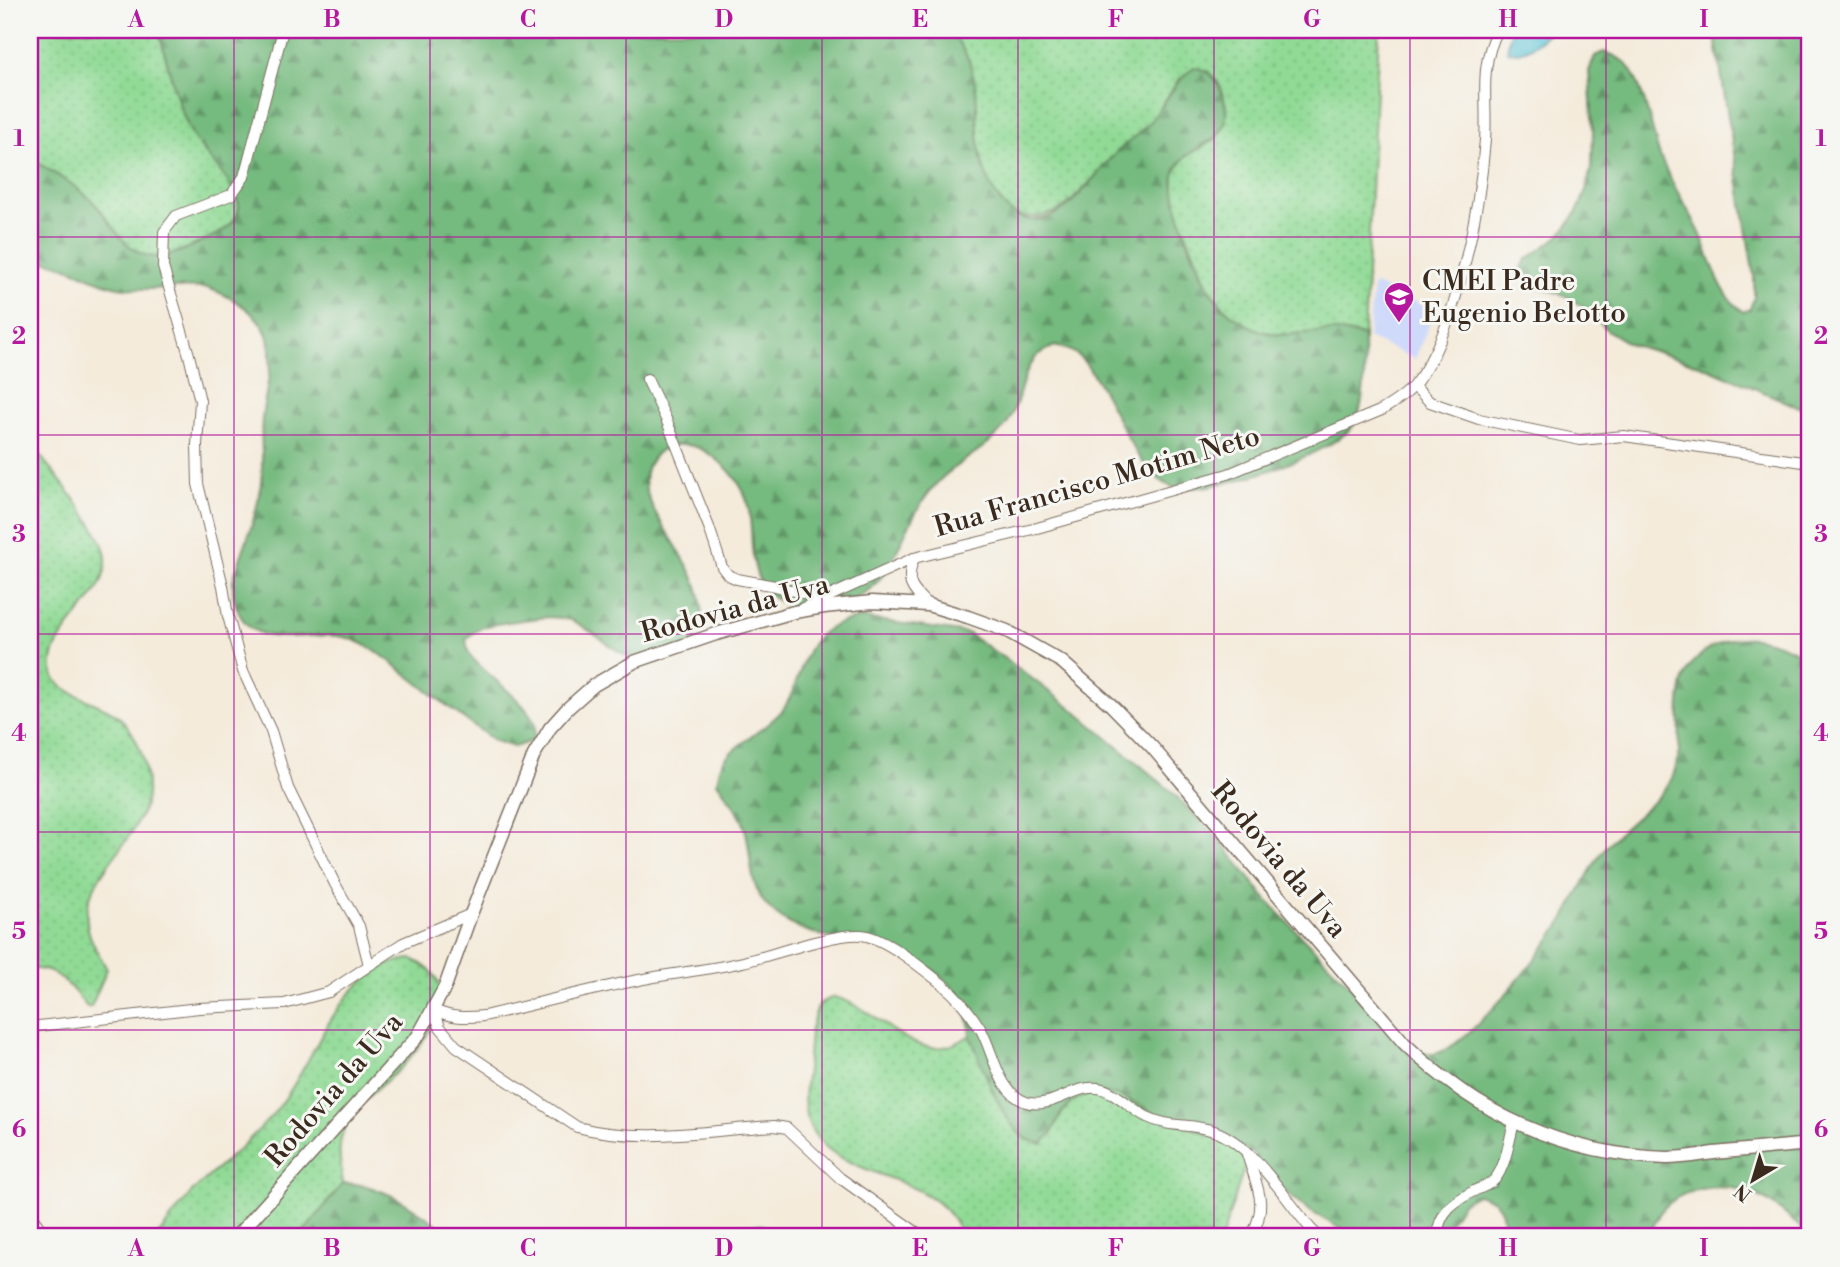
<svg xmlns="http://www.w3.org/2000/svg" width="1840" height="1267" font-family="'Libre Bodoni',serif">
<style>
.built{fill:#cfdafa}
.grass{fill:url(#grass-dots);stroke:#66825a;stroke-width:2}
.forest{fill:url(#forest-firs);stroke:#58724e;stroke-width:2}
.water{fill:#59c3d5;stroke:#4a767a;stroke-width:2}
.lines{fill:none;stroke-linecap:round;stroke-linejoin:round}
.minor-casing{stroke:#7c6e60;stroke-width:12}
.tertiary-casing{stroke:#7c6e60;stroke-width:15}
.minor{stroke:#fff;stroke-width:10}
.tertiary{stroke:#fff;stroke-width:12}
.grid{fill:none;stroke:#b5179e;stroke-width:2;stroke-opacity:0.55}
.labels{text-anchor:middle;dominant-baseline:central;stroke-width:6;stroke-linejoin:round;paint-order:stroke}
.poi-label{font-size:28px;fill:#3b2a1e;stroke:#f6f6f2;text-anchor:start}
.street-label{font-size:28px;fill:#3b2a1e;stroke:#f6f6f2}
.neatline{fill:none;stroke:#b5179e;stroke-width:2.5}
.grid-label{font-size:23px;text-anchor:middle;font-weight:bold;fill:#b5179e}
</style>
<defs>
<pattern id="grass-dots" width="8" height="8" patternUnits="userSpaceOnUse" patternTransform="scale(1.75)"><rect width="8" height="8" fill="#90da95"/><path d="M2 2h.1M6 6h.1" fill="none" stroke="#7dbb80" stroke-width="1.8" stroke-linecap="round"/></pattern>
<pattern id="forest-firs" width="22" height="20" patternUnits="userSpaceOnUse" patternTransform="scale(1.75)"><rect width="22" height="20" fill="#74ba7e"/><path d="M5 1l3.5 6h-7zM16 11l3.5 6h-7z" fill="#609767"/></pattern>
</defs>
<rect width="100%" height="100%" fill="#f6f6f2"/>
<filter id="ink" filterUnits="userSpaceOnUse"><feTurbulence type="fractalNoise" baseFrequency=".0143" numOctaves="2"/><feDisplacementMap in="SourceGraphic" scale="14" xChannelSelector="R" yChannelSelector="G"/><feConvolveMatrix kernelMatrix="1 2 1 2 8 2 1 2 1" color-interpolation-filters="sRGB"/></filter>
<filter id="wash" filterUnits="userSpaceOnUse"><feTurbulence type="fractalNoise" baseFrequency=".00686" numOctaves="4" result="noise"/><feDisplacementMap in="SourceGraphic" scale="28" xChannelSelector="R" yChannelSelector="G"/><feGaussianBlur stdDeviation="1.57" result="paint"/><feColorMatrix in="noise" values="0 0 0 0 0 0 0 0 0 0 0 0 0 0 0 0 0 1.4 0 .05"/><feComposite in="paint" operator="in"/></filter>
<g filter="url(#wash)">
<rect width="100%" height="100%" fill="#f4ebdb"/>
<path class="built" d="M 1373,284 L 1435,310 L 1415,359 L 1368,338 Z"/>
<g class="grass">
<path d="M 30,30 L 158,30 C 169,64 177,111 196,141 C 206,156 240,189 239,207 C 237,228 213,236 197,244 C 180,251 160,262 142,254 C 120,244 110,220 95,204 C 77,185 51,172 30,158 Z"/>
<path d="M 951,30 L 1379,30 L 1364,336 L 1333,331 L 1282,335 L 1263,332 L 1249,326 L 1228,312 L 1210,291 L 1179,216 L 1174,197 L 1174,174 L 1185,157 L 1216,139 L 1227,108 L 1219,84 L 1208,71 L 1179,79 L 1152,120 L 1064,208 C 999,241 982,180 976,127 C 975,113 977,98 974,84 C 971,64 962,46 951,30 Z"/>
<path d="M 30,443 C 49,468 99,524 105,552 C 116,598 41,632 53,674 C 58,692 99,703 114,713 C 138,730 148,766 147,794 C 146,808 138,821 131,833 C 112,863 75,896 90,936 C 94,947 101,958 107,969 L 91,1007 L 87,1007 C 71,987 58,967 30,969 Z"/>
<path d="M 412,959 C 464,983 436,1027 409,1059 C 388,1084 351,1102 342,1135 C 337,1151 341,1167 343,1183 L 300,1237 L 157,1237 C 170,1221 182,1202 197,1187 C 225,1161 254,1138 278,1108 C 310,1068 324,1014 364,980 C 378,968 394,960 412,959 Z"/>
<path d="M 834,997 C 885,1009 916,1075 970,1035 L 1000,1103 L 1052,1133 C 1060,1114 1070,1097 1092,1093 C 1114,1090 1134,1104 1153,1113 C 1185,1126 1218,1138 1250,1150 L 1222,1237 L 961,1237 C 941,1166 827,1185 807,1118 C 802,1103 805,1085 807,1070 C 810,1042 807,1030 820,1003 Z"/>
<path d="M 741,1225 L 761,1225 L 792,1237 L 725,1237 L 729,1231 Z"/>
</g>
<g class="forest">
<path d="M 158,30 L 951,30 C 958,42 967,53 971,67 C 981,96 974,132 982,162 C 993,202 1021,240 1065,208 C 1085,193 1098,170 1116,153 C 1127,142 1141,133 1151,121 C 1168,101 1172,84 1194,67 C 1210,71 1217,78 1222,94 C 1242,152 1183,136 1174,176 C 1169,196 1198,272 1210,291 C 1221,308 1240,323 1259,330 C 1283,340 1308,330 1333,331 C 1343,332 1354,335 1364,336 C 1364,363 1367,396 1356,421 C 1342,453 1202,499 1170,486 C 1138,473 1115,408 1095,378 C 1089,368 1082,356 1071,351 C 1066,348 1060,348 1055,346 C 1049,349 1041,352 1036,357 C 1020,374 1021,402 1008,422 C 991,448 958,460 937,483 C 887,538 903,605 808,608 C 792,609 768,599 761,584 C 740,541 768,503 720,462 C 712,455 703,448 692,446 C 681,443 665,445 656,454 C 610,502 726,567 697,634 C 691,647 678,656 663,660 C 625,671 602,632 570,620 C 553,614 533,619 516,621 C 493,625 483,623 466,639 C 467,645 467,651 470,655 C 483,674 538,708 535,730 C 535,734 533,737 532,741 L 514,747 L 495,741 C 464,720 435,696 405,673 C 388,660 372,646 351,639 C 321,629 282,645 256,631 C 238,622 232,599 233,580 C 243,549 258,515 261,482 C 264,461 260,439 262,418 C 265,393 275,363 268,338 C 261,313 230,296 208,288 C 177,285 144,293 114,286 C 85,279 60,258 30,261 L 30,158 C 51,172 77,185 95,204 C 110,220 120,244 142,254 C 160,262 180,252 197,244 C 213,236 237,228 239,207 C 240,189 206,156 196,141 C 177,111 169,64 158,30 Z"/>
<path d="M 1714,30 L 1810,30 L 1810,412 L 1703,366 L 1630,344 L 1607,330 L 1583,307 L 1564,295 L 1531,285 L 1520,272 L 1526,260 L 1559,236 L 1569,224 L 1580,206 L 1587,187 L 1592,163 L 1593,132 L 1589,71 L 1595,56 L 1604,52 C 1617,56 1626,61 1633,74 C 1647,98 1651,129 1660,156 C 1670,183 1688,207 1700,233 C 1712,260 1718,293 1743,312 L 1750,309 L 1754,297 L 1754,277 Z"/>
<path d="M 863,618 L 967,633 L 1014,665 L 1075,711 L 1172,792 L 1222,843 L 1266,899 L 1303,938 L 1411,1046 C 1417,1049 1424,1053 1431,1054 C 1463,1055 1545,949 1563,921 C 1577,898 1587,873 1602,852 C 1622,824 1654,809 1671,779 C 1693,739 1660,683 1706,651 C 1742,626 1775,641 1810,658 L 1810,1236 C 1794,1222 1778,1206 1759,1196 C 1721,1177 1656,1188 1651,1237 L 1503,1237 C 1505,1213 1502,1200 1477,1194 L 1463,1202 L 1439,1237 L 1355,1237 L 1308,1210 L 1278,1185 L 1250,1150 L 1154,1113 L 1125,1098 L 1106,1093 L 1092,1093 L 1074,1100 L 1061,1113 L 1052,1133 L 1042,1144 C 1036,1142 1027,1141 1022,1136 C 997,1113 983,1066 970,1035 C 969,1013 961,993 944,979 C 929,966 912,956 893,950 C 852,938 801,941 769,908 C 745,884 754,851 743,822 C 737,808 726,795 717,782 C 718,777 719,770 721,766 C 729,746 769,729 784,708 C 799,687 800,655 819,636 C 832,624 845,621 863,618 Z"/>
<path d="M 343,1183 C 388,1184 420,1214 455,1237 L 300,1237 Z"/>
</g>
<path class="water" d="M 1511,30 L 1550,30 C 1540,42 1524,56 1507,51 Z"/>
</g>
<g filter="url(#ink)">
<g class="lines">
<g class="minor-casing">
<g id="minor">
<path d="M 283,30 L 244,177 L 231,195 L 176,216 L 164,232 L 163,267 L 189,355 L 200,401 L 197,445 L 198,484 L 223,586 L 228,616 L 243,671 L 271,731 L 288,788 L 335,884 L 359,926 L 369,965"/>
<path d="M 647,379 L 666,419 L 709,527 L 722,567 L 728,575 L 737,579 L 775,586 L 821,598"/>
<path d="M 1414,386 L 1430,402 L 1479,419 L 1580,440 L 1624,436 L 1810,463"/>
<path d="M 914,558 C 905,582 910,588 928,605"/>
<path d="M 803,608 L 914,558 L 1037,528 L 1228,474 L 1382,410 C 1393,403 1407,395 1415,384 C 1457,332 1480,206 1485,140 C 1488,100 1478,68 1498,30"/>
<path d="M 434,1010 C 452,1018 465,1018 484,1016 C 536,1004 587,990 639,980 C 673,973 708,970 743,962 C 774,955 832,933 861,935 C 885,937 923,969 942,984 C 957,996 970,1012 980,1028 C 994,1052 997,1092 1026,1102 C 1051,1110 1073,1085 1097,1088 C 1116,1090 1130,1109 1147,1117 C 1169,1128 1191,1123 1214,1131 C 1252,1144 1285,1198 1310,1228 L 1317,1235 L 1324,1237"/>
<path d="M 434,1010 L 440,1027 L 456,1046 L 577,1127 C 641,1144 710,1130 774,1126 L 787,1128 L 840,1178 L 923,1237"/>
<path d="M 1810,1025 L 1806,1058 L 1810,1098"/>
<path d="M 30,1027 L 199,1008 L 284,1004 L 329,992 L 403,943 L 471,914"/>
<path d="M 1247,1154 C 1257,1188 1269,1203 1251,1237"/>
<path d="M 30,1214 L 46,1237"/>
<path d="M 1437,1237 C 1439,1211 1454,1201 1476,1190 C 1482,1187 1490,1185 1495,1179 C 1506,1166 1509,1140 1514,1123"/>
</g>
</g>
<g class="tertiary-casing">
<path id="tertiary" d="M 236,1237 L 418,1036 L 445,987 L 471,914 L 534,755 L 550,728 L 568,708 L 594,685 L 634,662 L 716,634 L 794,612 L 824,607 L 872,602 L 928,605 L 968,617 L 1007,631 L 1062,662 L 1111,705 L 1152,747 L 1404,1043 C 1476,1114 1565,1155 1667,1158 C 1682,1158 1699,1155 1714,1153 C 1746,1150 1778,1147 1810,1144"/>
</g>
<use href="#minor" class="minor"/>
<use href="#tertiary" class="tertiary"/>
</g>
</g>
<path class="grid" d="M 234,30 L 234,1237M 430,30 L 430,1237M 626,30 L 626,1237M 822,30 L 822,1237M 1018,30 L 1018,1237M 1214,30 L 1214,1237M 1410,30 L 1410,1237M 1606,30 L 1606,1237M 30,237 L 1810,237M 30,435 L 1810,435M 30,634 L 1810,634M 30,832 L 1810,832M 30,1030 L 1810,1030"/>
<defs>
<g id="school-pin" transform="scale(1.575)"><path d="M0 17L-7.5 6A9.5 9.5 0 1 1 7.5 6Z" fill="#b5179e" stroke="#f6f6f2"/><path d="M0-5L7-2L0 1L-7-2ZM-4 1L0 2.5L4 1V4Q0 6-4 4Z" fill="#fff"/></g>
</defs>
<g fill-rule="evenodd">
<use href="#school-pin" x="1399" y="297"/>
</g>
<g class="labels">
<g class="poi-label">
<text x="1422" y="281">CMEI Padre<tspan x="1422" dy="32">Eugenio Belotto</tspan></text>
</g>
<g class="street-label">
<text transform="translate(1097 482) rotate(-16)">Rua Francisco Motim Neto</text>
<text transform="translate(735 609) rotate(-15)">Rodovia da Uva</text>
<text transform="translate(1279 860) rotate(50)">Rodovia da Uva</text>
<text transform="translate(334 1090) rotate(-49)">Rodovia da Uva</text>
</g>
</g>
<rect width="1840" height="1267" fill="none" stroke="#f6f6f2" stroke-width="77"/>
<g transform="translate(1753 1180) rotate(218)" stroke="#f6f6f2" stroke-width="5" paint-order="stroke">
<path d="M0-5L12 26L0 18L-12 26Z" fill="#3b2a1e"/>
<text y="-10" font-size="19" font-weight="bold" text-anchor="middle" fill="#3b2a1e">N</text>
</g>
<rect x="38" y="38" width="1763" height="1190" class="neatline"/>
<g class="grid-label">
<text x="136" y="27">A</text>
<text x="332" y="27">B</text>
<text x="528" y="27">C</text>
<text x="724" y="27">D</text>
<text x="920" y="27">E</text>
<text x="1116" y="27">F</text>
<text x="1312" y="27">G</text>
<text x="1508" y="27">H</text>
<text x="1704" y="27">I</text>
<text x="19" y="146">1</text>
<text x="1821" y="146">1</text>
<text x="19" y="344">2</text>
<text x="1821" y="344">2</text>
<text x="19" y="542">3</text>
<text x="1821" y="542">3</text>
<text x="19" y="741">4</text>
<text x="1821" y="741">4</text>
<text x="19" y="939">5</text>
<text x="1821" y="939">5</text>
<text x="19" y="1137">6</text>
<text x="1821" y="1137">6</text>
<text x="136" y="1256">A</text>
<text x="332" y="1256">B</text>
<text x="528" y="1256">C</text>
<text x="724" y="1256">D</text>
<text x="920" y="1256">E</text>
<text x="1116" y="1256">F</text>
<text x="1312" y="1256">G</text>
<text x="1508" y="1256">H</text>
<text x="1704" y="1256">I</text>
</g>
</svg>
